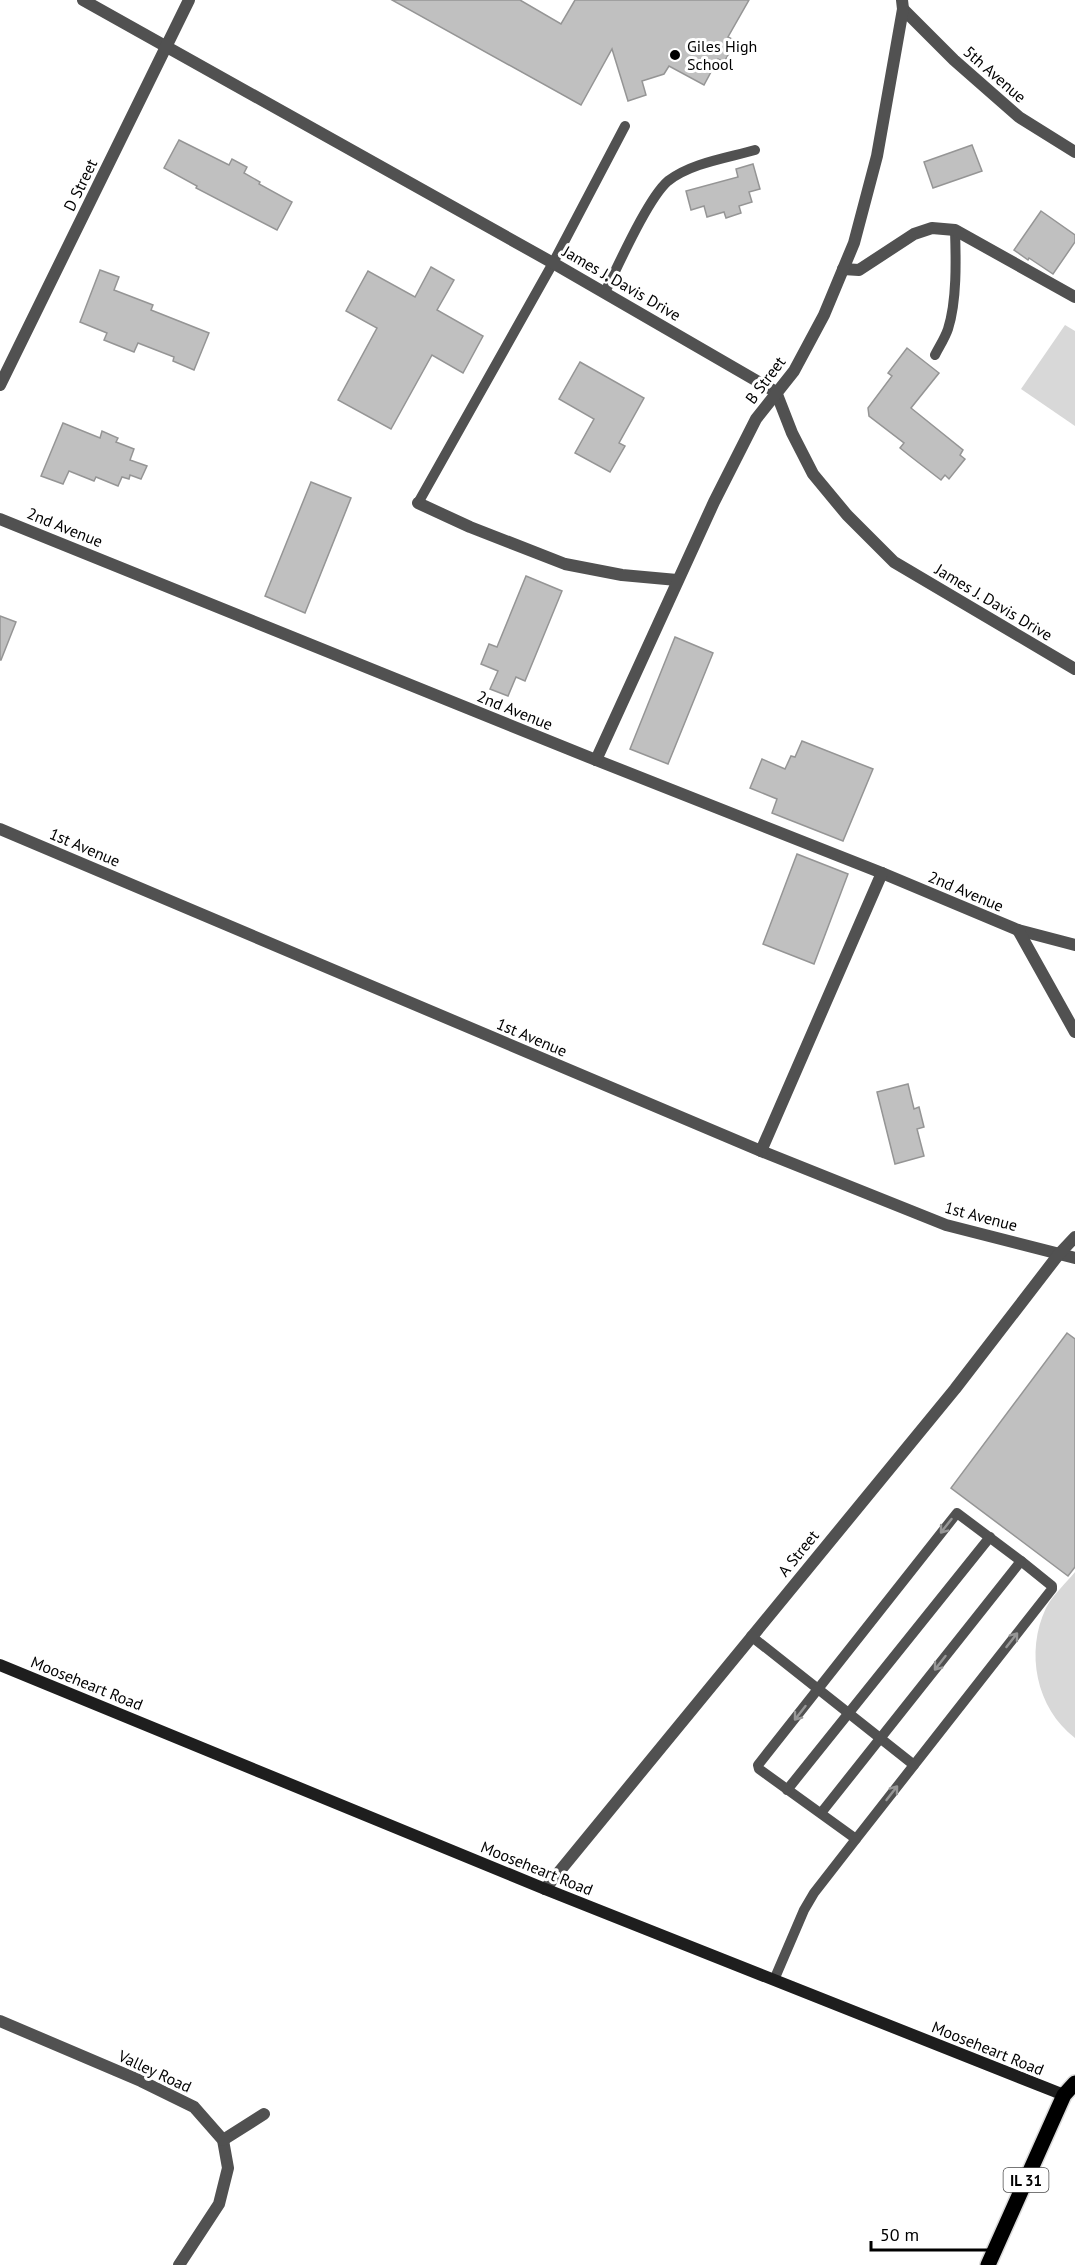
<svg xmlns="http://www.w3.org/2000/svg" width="1075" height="2265" font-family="'PT Sans',sans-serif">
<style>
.green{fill:#d8d8d8}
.building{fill:#c0c0c0;stroke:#959595;stroke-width:1.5}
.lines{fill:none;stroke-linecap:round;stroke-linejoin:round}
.primary-casing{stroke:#dbdbdb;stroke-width:18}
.service{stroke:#515151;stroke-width:10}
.minor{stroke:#515151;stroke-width:12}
.secondary{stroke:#1e1e1e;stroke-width:12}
.primary{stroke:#000;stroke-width:15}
.oneway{stroke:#979797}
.poi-dot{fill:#000;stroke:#fff;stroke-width:2}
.labels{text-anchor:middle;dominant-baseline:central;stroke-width:6;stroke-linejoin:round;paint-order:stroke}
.shield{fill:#fff;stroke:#4c4c4c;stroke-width:1.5}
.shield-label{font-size:15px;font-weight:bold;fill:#000}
.poi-label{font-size:16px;fill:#000;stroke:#fff;text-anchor:start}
.street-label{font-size:16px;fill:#000;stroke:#fff}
</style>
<rect width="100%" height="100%" fill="#fff"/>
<g class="green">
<path d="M 1065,325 L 1075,331 L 1075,426 L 1021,389 Z"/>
<path d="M 1075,1572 L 1075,1738 C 1036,1708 1025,1652 1046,1608 C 1052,1596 1066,1583 1075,1572 Z"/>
</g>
<g class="building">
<path d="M 392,0 L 520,0 L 561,24 L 575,0 L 749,0 L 728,37 L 736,41 L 724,62 L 718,59 L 704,85 L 669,66 L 664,74 L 642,81 L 646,95 L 628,101 L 612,49 L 581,105 Z"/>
<path d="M 179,140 L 229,165 L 232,159 L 247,167 L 244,173 L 260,182 L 259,184 L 292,202 L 277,230 L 196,188 L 197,186 L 164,168 Z"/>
<path d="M 972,145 L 982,171 L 933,188 L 924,162 Z"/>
<path d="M 753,164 L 760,189 L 749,192 L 752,202 L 739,206 L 741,213 L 726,218 L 724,212 L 707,217 L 704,206 L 691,210 L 686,191 L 738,177 L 736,169 Z"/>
<path d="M 1041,211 L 1075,235 L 1075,242 L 1053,274 L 1029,258 L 1028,260 L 1014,250 Z"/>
<path d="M 431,267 L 454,280 L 437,310 L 483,336 L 463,373 L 432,355 L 391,429 L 338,400 L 377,328 L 346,311 L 368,271 L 415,297 Z"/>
<path d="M 100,270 L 119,277 L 114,290 L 153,305 L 151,310 L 209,333 L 194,370 L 173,361 L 174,357 L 138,343 L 134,352 L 104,340 L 107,333 L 80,322 Z"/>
<path d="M 907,348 L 939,373 L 911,408 L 963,450 L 960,455 L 965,459 L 949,479 L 945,475 L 941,480 L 910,456 L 900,448 L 904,443 L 869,416 L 868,408 L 892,376 L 888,373 Z"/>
<path d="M 580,362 L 644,398 L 619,443 L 625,446 L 610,472 L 575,453 L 594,419 L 559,399 Z"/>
<path d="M 63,423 L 100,438 L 102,431 L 118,438 L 116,442 L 134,449 L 130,460 L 147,466 L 141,479 L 130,475 L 129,479 L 122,477 L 118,486 L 96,477 L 94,481 L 69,471 L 63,484 L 41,476 Z"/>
<path d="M 311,482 L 351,498 L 305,613 L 265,596 Z"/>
<path d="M 526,576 L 562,591 L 525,681 L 516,677 L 508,696 L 490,689 L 498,671 L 481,664 L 489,644 L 497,647 Z"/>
<path d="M 0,616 L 16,622 L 1,660 L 0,660 Z"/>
<path d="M 675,637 L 713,653 L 668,764 L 630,749 Z"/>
<path d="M 802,741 L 873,769 L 843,841 L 772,813 L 777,799 L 750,788 L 762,759 L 785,769 L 791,756 L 795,757 Z"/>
<path d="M 797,854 L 848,874 L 814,964 L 763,944 Z"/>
<path d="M 908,1084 L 914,1109 L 919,1107 L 924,1127 L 917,1129 L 924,1156 L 895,1164 L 877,1092 Z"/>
<path d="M 1067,1333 L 1075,1339 L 1075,1567 L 1068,1576 L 951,1488 Z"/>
</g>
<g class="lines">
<g class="primary-casing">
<path id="primary" d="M 988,2265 L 1064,2095 L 1075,2083"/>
</g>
<g class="service">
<path d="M 605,292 C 618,266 648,198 668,181 C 691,163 727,158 755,150"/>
<path d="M 935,355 C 939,347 945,338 948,329 C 957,301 956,260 955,230"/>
<path d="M 418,503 L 553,263 L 625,126"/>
<path d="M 751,1636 L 914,1765"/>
<path d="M 787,1790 L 990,1537"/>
<path d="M 821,1813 L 1021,1561 L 1052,1586 L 1052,1589 L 856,1839"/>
<path d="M 774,1980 L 804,1910 L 814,1893 L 856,1839 L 759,1769 L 758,1765 L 957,1513 L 1021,1561"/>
</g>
<g class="minor">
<path d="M 83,0 L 553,263 L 776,392 L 792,433 L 813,474 L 847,515 L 894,562 L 1075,669"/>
<path d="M 903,9 L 954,60 L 1019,117 L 1075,152"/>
<path d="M 843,269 L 859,270 L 914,234 L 932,228 L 955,230 L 1075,297"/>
<path d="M 0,385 L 189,0"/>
<path d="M 418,503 L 470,527 L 565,564 L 622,575 L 677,580"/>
<path d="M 0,519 L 596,760 L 882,873 L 1018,930 L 1075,945"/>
<path d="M 596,760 L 714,502 L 756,419 L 794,371 L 824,315 L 854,243 L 877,156 L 903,9 L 902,0"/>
<path d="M 0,829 L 761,1151 L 946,1225 L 1075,1258"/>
<path d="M 1018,930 L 1075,1032"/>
<path d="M 761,1151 L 882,873"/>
<path d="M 545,1889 L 955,1389 L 1059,1254 L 1075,1237"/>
<path d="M 0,2021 L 141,2081 L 194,2107 L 223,2140 L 228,2168 L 219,2204 L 179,2265"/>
<path d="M 223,2140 L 264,2114"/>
</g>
<path class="secondary" d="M 0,1665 L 545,1889 L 1064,2095"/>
<use href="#primary" class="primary"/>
</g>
<defs><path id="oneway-shaft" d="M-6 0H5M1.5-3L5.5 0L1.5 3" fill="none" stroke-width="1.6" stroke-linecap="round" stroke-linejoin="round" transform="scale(1.5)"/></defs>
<g class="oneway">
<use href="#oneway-shaft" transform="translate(946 1526) rotate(128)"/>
<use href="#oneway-shaft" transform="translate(1012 1640) rotate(-52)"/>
<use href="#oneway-shaft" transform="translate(940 1663) rotate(128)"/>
<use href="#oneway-shaft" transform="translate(800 1713) rotate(128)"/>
<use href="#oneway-shaft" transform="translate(892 1793) rotate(-52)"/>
</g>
<circle class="poi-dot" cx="675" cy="55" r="6"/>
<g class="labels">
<rect class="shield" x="1003.5" y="2168" width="45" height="24" rx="4.5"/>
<g class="shield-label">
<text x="1026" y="2180">IL 31</text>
</g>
<g class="poi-label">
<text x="687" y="46">Giles High<tspan x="687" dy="18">School</tspan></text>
</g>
<g class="street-label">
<text transform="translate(995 74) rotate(41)">5th Avenue</text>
<text transform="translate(80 185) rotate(-64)">D Street</text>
<text transform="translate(622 283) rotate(30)">James J. Davis Drive</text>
<text transform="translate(765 380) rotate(-53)">B Street</text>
<text transform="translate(65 527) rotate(22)">2nd Avenue</text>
<text transform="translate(994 602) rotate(31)">James J. Davis Drive</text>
<text transform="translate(515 710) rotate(22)">2nd Avenue</text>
<text transform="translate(85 847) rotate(23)">1st Avenue</text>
<text transform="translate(966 891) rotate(23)">2nd Avenue</text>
<text transform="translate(532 1037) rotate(23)">1st Avenue</text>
<text transform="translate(981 1216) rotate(15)">1st Avenue</text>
<text transform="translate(798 1553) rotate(-51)">A Street</text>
<text transform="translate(87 1683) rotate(22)">Mooseheart Road</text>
<text transform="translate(537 1868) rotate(22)">Mooseheart Road</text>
<text transform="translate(988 2048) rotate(22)">Mooseheart Road</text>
<text transform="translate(155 2071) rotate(25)">Valley Road</text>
</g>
</g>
<path d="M871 2241v9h129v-9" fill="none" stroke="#000000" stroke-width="3"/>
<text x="880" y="2241" font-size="18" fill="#000000" stroke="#ffffff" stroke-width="4.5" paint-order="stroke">50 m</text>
</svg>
